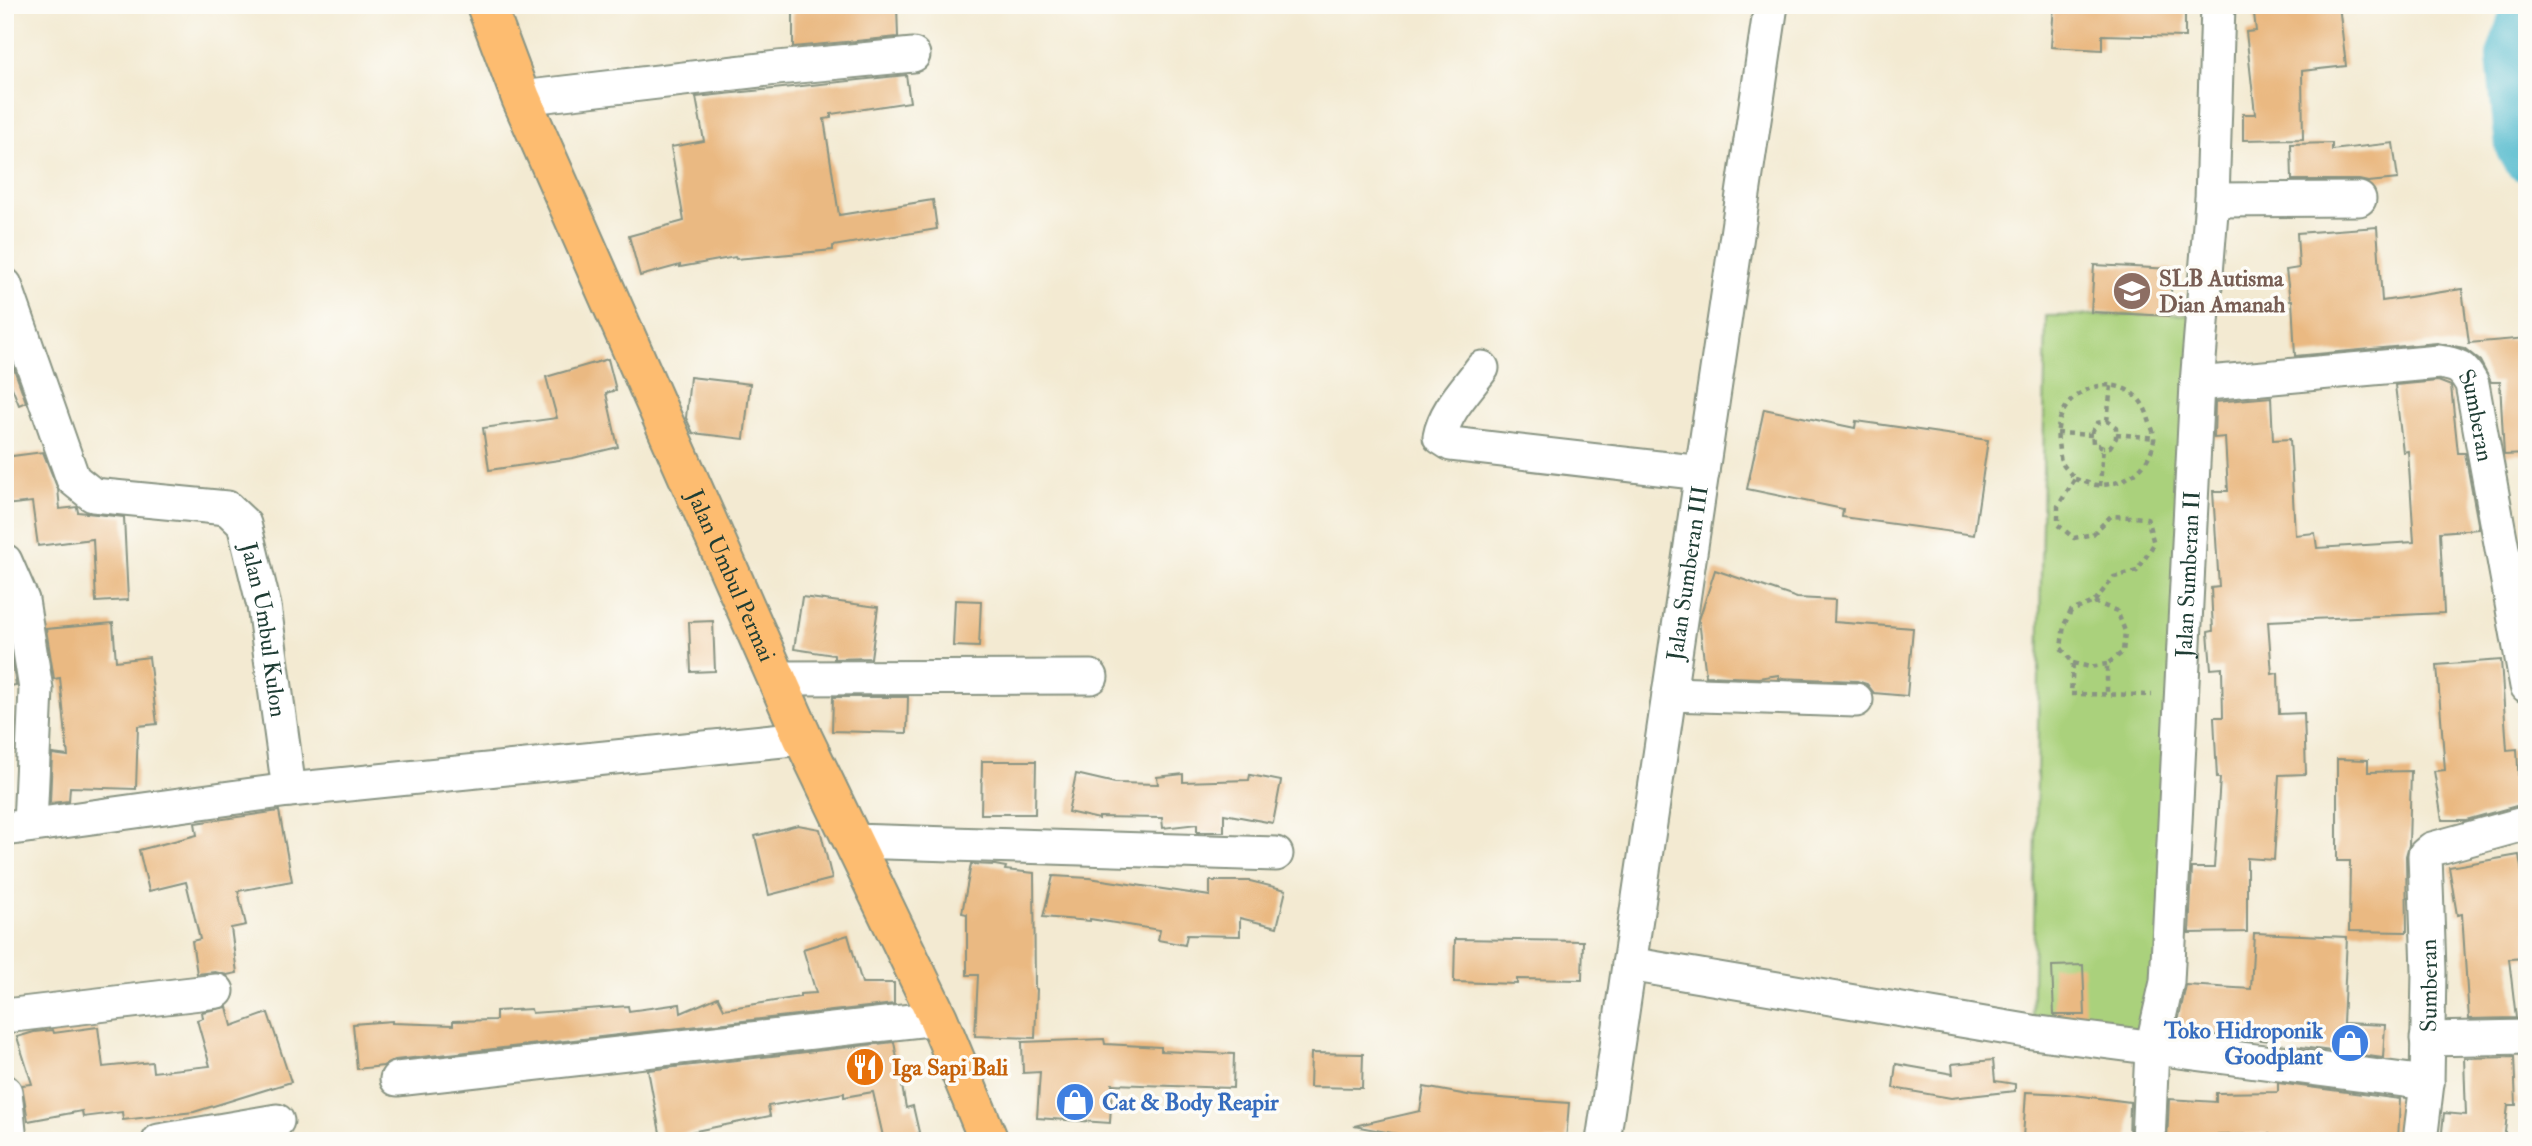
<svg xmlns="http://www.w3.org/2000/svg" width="2532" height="1146" font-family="'IM FELL Double Pica',serif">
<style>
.green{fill:#aad17b;stroke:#648758;stroke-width:2}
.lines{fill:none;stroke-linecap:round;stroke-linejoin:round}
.river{stroke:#4eb8cc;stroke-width:54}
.building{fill:#eab982}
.minor-casing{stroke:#899483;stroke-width:37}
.major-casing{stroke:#899483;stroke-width:42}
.path{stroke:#899483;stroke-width:4.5;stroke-dasharray:5 5;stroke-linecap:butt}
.minor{stroke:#fff;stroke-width:33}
.major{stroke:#fdbc70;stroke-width:38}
.labels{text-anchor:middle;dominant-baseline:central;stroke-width:7;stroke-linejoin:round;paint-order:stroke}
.education-label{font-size:23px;font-weight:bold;fill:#785e54;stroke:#fdfcf7;text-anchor:start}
.street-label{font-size:23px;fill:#1f3d34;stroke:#fdfcf7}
.shop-label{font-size:23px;font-weight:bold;fill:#366cbe;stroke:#fdfcf7;text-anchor:end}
.food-label{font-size:23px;font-weight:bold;fill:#c56008;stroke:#fdfcf7;text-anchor:start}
</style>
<rect width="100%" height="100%" fill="#fdfcf7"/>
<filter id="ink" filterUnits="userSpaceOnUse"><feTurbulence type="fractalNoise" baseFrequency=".0143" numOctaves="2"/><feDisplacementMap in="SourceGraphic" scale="14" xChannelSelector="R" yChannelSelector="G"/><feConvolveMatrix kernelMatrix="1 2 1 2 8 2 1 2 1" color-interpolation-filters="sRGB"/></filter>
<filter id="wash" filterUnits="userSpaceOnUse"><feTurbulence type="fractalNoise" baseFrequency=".00686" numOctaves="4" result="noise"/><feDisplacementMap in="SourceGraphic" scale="28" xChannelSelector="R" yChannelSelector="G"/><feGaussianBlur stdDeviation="1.57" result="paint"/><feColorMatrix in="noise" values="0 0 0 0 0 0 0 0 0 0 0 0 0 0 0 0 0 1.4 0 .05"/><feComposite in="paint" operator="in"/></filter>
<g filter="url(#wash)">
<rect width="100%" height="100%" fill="#f3ead2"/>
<path class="green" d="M 2203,314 L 2152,1048 L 2032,1032 L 2046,316 Z"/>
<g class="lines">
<path class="river" d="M 2527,14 L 2513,57 L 2522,146 L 2527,155"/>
</g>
<g id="blocks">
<g class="building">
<path d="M 897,5 L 898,37 L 793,47 L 793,7 L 871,9 L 871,6 Z"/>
<path d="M 2054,5 L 2185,5 L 2185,37 L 2102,35 L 2102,50 L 2051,47 Z"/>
<path d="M 2253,5 L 2339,5 L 2346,66 L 2302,71 L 2303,139 L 2243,140 L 2243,114 L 2255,114 L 2246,32 L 2256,31 Z"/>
<path d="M 906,75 L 910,102 L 831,114 L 831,118 L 824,119 L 839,215 L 933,200 L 937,229 L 833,246 L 833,250 L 736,259 L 735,257 L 680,267 L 680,265 L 640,276 L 629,236 L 684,221 L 671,147 L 704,141 L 696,97 Z"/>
<path d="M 2332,143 L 2332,150 L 2393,143 L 2398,179 L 2368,182 L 2359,180 L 2292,180 L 2291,144 Z"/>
<path d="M 2377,227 L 2382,301 L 2462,289 L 2469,343 L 2527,338 L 2527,454 L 2504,455 L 2500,382 L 2491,382 L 2480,361 L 2464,348 L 2437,343 L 2295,356 L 2292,300 L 2290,300 L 2286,270 L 2299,268 L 2297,233 Z"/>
<path d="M 2094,265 L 2172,269 L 2170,316 L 2091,312 Z"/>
<path d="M 9,355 L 26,402 L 19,405 L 5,370 L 5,357 Z"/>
<path d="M 608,359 L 616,390 L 606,393 L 618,447 L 573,458 L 489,470 L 483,428 L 557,418 L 546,377 Z"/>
<path d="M 690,377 L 750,384 L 744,439 L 693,433 L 686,418 Z"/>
<path d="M 2438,381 L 2451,386 L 2458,453 L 2465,453 L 2479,529 L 2440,532 L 2444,613 L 2268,621 L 2272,674 L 2278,673 L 2279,714 L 2304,713 L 2306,774 L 2279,775 L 2274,860 L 2247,858 L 2247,932 L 2189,933 L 2192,868 L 2214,868 L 2220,778 L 2217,778 L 2214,717 L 2223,717 L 2222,668 L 2211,669 L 2208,632 L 2213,631 L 2211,588 L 2219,587 L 2213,491 L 2228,491 L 2225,437 L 2214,438 L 2215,402 L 2271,397 L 2273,440 L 2290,439 L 2295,535 L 2315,533 L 2317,548 L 2414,542 L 2408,451 L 2403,452 L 2395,385 Z"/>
<path d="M 1764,409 L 1855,428 L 1856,421 L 1988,440 L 1974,535 L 1842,517 L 1843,509 L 1747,489 Z"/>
<path d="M 43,452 L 58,489 L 60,509 L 77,507 L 78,512 L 124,517 L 128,600 L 96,602 L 93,539 L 38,546 L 32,502 L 5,505 L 5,457 Z"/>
<path d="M 1715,570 L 1797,598 L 1835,600 L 1834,622 L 1913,628 L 1907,696 L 1874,693 L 1867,684 L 1857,681 L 1779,678 L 1779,675 L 1758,678 L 1706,676 L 1699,620 Z"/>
<path d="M 802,597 L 878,607 L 871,658 L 834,659 L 834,655 L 794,649 Z"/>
<path d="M 955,600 L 981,601 L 979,647 L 953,646 Z"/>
<path d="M 713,621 L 715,671 L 691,672 L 689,622 Z"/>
<path d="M 113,623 L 116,661 L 149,657 L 157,724 L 138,726 L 136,789 L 70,787 L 69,801 L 50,803 L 52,754 L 68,756 L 60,678 L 54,679 L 46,629 Z"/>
<path d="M 5,632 L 8,632 L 16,685 L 5,687 Z"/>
<path d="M 2501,660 L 2507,750 L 2517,749 L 2520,805 L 2466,820 L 2442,820 L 2434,771 L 2445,770 L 2437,665 Z"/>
<path d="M 833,697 L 908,697 L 907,733 L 832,731 Z"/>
<path d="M 2337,759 L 2368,760 L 2368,772 L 2411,771 L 2409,845 L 2406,856 L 2407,932 L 2349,931 L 2350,861 L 2337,861 Z"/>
<path d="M 982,761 L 1036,761 L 1035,814 L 981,814 Z"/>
<path d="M 1076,774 L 1115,783 L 1158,784 L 1157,777 L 1183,774 L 1183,782 L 1249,780 L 1250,775 L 1281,781 L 1273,823 L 1224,814 L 1224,832 L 1197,832 L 1197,824 L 1163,828 L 1162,818 L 1099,817 L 1099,819 L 1068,812 Z"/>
<path d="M 279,811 L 292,881 L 238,891 L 246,925 L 231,928 L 237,973 L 227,975 L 215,972 L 197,974 L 192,941 L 200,939 L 186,882 L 149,891 L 139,850 L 197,835 L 195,823 Z"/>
<path d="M 798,825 L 820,829 L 832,879 L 769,895 L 755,836 Z"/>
<path d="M 2519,855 L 2527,903 L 2527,958 L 2509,959 L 2516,1018 L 2469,1019 L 2462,914 L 2457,915 L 2449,867 Z"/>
<path d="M 971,864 L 995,865 L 1006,867 L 1005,870 L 1034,873 L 1035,988 L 1037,989 L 1035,1038 L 975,1036 L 978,975 L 967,975 L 967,914 L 962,913 Z"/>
<path d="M 1053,876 L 1089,878 L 1210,896 L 1210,881 L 1250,881 L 1286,890 L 1277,927 L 1240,918 L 1240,936 L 1187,935 L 1185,945 L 1158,940 L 1160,930 L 1090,919 L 1090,921 L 1043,917 Z"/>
<path d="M 2254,933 L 2347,937 L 2343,1023 L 2385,1025 L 2383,1058 L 2279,1044 L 2279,1042 L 2176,1031 L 2186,985 L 2251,989 Z"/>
<path d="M 848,935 L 862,983 L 894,983 L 894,1004 L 395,1060 L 383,1066 L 357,1069 L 353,1024 L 392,1021 L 392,1023 L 453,1025 L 453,1021 L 496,1020 L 496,1011 L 531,1009 L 532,1013 L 628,1006 L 629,1011 L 680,1004 L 681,1013 L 718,997 L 724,1009 L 800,997 L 800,994 L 816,993 L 803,949 Z"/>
<path d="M 1455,939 L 1583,941 L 1582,980 L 1517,979 L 1517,984 L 1454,982 Z"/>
<path d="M 2083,965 L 2085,1015 L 2054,1015 L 2052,966 Z"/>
<path d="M 227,1007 L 232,1026 L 268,1013 L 291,1082 L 194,1112 L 123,1120 L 122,1112 L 83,1117 L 82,1111 L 28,1121 L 22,1085 L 32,1084 L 17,1037 L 34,1032 L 53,1030 L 54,1033 L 98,1027 L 103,1067 L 152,1062 L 153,1072 L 210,1066 L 197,1020 L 203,1018 L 202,1012 Z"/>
<path d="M 1104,1039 L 1105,1044 L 1161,1047 L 1161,1051 L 1234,1054 L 1233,1088 L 1112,1084 L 1110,1123 L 1037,1118 L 1040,1072 L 1023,1073 L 1022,1042 Z"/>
<path d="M 894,1042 L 906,1108 L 913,1106 L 921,1141 L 884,1141 L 873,1092 L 844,1097 L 844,1093 L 768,1106 L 770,1116 L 661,1138 L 648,1070 Z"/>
<path d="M 1311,1053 L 1363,1054 L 1362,1088 L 1310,1087 Z"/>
<path d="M 2514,1057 L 2516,1105 L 2508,1105 L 2504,1141 L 2441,1141 L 2444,1113 L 2466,1115 L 2464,1058 Z"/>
<path d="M 1993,1060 L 1995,1081 L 2015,1084 L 2015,1091 L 1951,1098 L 1893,1088 L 1896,1064 L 1953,1074 L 1952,1064 Z"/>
<path d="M 2278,1083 L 2400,1099 L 2398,1141 L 2269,1141 L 2269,1134 L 2180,1136 L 2180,1141 L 2167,1141 L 2169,1099 L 2216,1102 L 2216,1093 L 2278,1092 Z"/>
<path d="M 1424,1087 L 1473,1096 L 1569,1103 L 1566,1141 L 1435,1141 L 1354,1126 L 1420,1111 Z"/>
<path d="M 2026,1092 L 2066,1094 L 2130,1102 L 2129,1141 L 2100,1141 L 2057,1134 L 2057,1139 L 2023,1138 Z"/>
</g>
</g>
</g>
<g filter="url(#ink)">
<use href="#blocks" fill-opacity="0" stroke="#899483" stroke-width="2"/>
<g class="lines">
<g class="minor-casing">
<g id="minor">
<path d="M 521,98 L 777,68 L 913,55"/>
<path d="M 2212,200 L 2359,199"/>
<path id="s1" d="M 5,285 L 73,479 L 93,495 L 227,508 L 244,524 L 264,606 L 289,790"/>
<path d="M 1482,368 C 1467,389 1445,410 1440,437 L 1451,444 L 1702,473"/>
<path id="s2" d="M 2197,384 L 2439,362 C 2458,365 2462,366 2472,384 L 2527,686"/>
<path d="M 5,561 L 22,600 L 36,689 L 30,825"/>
<path d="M 776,678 L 1091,677"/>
<path d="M 1669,694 L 1856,700"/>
<path d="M 5,829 L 289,790 L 803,738"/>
<path d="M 852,841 L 1276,854"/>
<path d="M 1629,964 L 2032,1032 L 2427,1083"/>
<path d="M 5,1016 L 217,991"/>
<path d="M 2427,1039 L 2527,1037"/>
<path d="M 397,1079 L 938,1018"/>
<path d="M 5,1092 L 10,1141"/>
<path d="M 159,1141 L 277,1121"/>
<path id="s3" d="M 1603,1141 L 1771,5"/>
<path id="s4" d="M 2148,1141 L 2152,1048 L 2167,982 L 2197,384 L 2212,200 L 2218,5"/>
<path id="s5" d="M 2420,1141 L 2427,1083 L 2429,971 L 2425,855 L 2432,849 L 2527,823"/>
</g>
</g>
<g class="major-casing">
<g id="major">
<path id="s6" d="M 486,5 L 521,98 L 803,738 L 938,1018 L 989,1141"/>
</g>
</g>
<g class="path">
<path d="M 2107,421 L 2111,386"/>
<path d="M 2057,433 L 2093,435"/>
<path d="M 2116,434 L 2155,438"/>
<path d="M 2075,479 C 2083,481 2093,486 2101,485 C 2127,484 2150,467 2154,440 C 2155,434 2151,426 2149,420 C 2134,361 2051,383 2058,442 C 2059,448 2059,457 2062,463 C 2065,468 2071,474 2075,479 L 2058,506 L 2058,525 L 2074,538 L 2093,534 L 2111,516 L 2147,518 L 2154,544 L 2137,571 L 2114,577 L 2094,602 L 2071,611 L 2064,625 L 2061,648 L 2073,663 L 2071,694 L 2152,695"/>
<path d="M 2100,486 L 2103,447 L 2093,443 L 2092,432 L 2097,423 L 2107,421 L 2116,427 L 2116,438 L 2110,447 L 2103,447"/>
<path d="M 2094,602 L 2117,611 L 2125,631 L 2123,652 L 2107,664 L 2107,694"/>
<path d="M 2073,663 L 2090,667 L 2107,664"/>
</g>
<use href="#minor" class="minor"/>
<use href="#major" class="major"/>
</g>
</g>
<defs>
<g id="school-disc" transform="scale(2.0125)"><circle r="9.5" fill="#8d6e63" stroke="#fdfcf7"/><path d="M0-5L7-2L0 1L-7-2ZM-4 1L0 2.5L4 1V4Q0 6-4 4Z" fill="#fff"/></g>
<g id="shop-disc" transform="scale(2.0125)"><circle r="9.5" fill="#3f7fe0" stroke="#fdfcf7"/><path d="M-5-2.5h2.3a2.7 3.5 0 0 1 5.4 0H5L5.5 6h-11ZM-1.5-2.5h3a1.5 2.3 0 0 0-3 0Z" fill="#fff"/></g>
<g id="restaurant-disc" transform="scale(2.0125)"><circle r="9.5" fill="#e8710a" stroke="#fdfcf7"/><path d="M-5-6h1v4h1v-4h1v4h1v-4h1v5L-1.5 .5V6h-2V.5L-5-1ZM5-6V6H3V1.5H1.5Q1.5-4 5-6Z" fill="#fff"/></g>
</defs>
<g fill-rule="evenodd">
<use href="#school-disc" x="2132" y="291"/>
<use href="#shop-disc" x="2350" y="1043"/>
<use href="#restaurant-disc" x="865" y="1067"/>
<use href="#shop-disc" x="1075" y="1102"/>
</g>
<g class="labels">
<g class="education-label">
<text x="2159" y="278">SLB Autisma<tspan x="2159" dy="26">Dian Amanah</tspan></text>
</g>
<g class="street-label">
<text stroke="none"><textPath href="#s2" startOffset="317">Sumberan</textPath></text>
<text stroke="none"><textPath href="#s3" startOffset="574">Jalan Sumberan III</textPath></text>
<text stroke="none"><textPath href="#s4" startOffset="569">Jalan Sumberan II</textPath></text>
<text stroke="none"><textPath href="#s6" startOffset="621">Jalan Umbul Permai</textPath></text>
<text stroke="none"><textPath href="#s1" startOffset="497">Jalan Umbul Kulon</textPath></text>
<text stroke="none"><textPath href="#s5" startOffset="156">Sumberan</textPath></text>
</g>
<g class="shop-label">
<text x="2323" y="1030">Toko Hidroponik<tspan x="2323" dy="26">Goodplant</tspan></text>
<text x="1102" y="1102" text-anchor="start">Cat &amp; Body Reapir</text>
</g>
<g class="food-label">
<text x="892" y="1067">Iga Sapi Bali</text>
</g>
</g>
<rect width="2532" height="1146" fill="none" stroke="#fdfcf7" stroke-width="28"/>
</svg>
